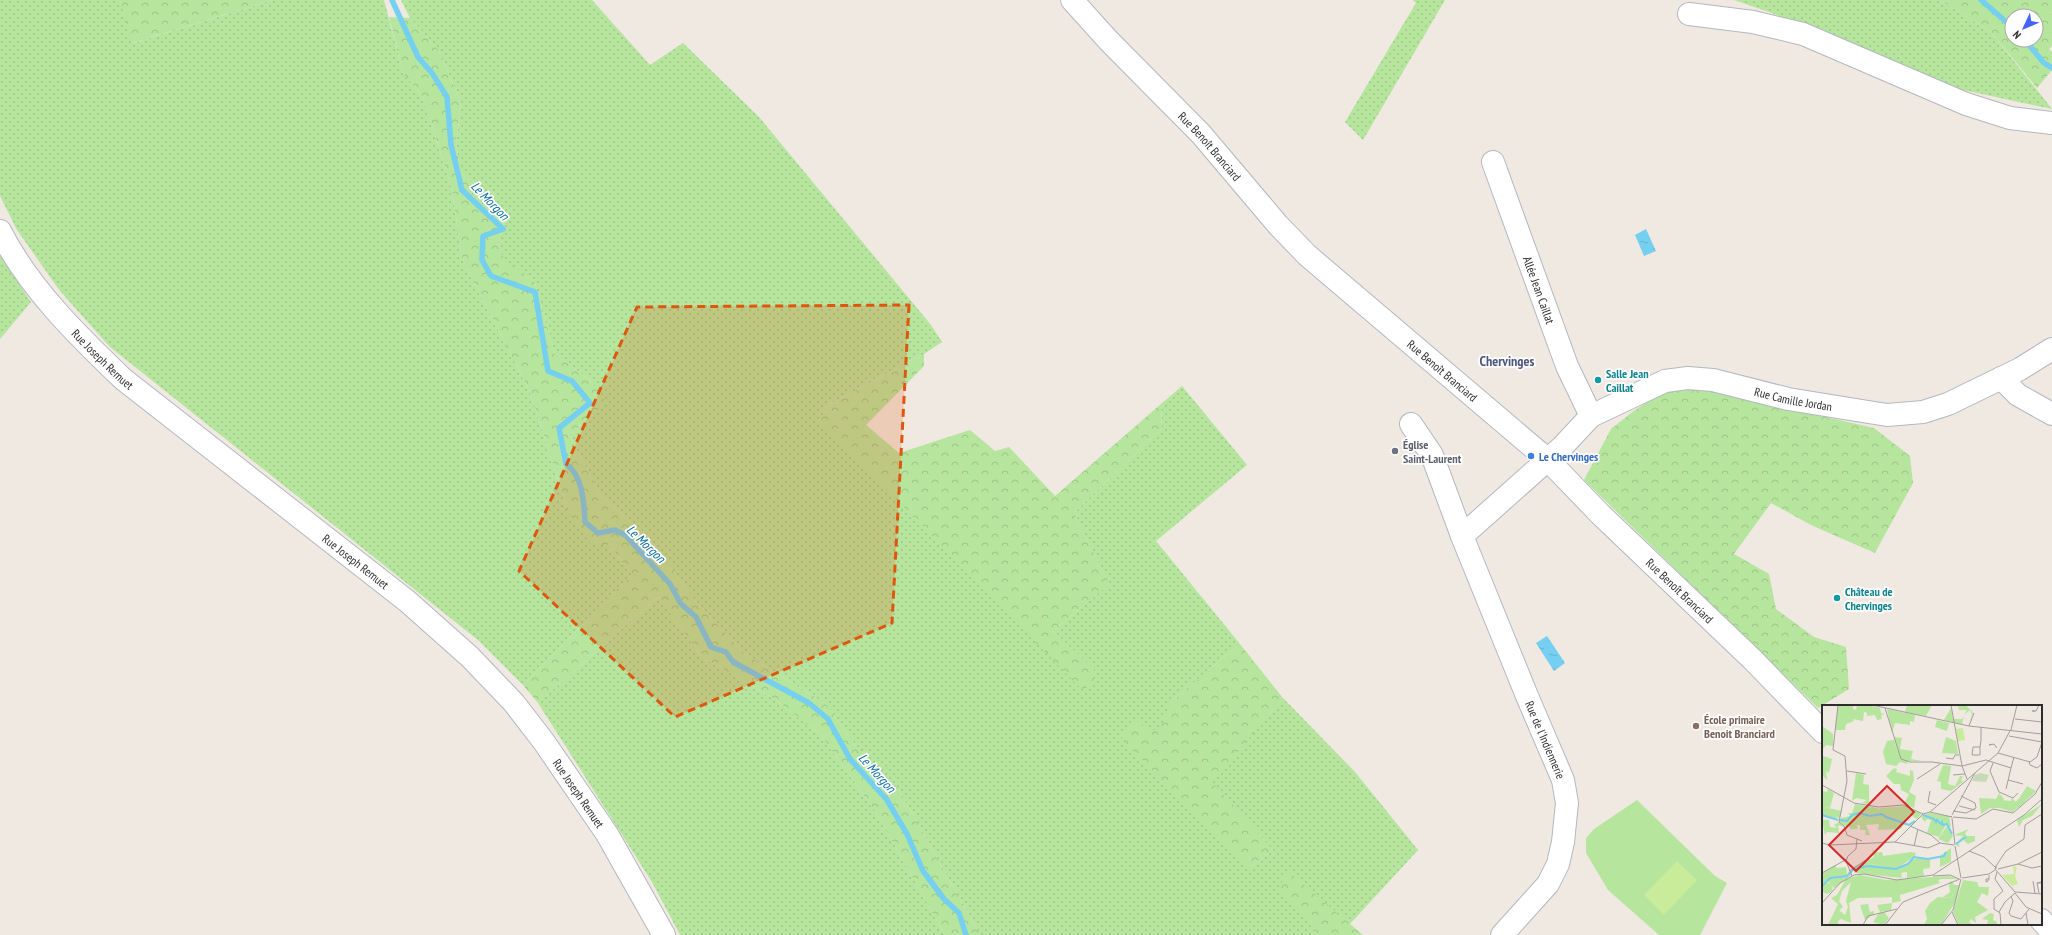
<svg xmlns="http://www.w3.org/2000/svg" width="2052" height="935" font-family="'PT Sans Narrow',sans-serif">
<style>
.grass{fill:url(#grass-dots)}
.forest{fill:url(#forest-crowns);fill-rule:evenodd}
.park{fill:#b6e59e}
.pitch{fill:#c9ec9a}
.water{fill:url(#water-ripples)}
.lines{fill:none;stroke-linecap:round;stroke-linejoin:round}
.stream{stroke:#75cff0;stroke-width:5.5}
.minor-casing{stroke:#b4b7c1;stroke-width:24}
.minor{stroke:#fff;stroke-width:22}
.marked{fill:#df570e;fill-opacity:0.2;stroke:#df570e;stroke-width:3;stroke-dasharray:8 5;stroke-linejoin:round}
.culture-dot{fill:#0f9aa8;stroke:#fff;stroke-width:1.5}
.worship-dot{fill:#6b7280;stroke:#fff;stroke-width:1.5}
.shop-dot{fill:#3f7fe0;stroke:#fff;stroke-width:1.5}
.education-dot{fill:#8d6e63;stroke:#fff;stroke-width:1.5}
.labels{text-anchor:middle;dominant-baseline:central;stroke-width:3.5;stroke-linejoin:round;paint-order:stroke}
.street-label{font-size:12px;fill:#2e2e2e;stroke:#fff}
.culture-label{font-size:12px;font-weight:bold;fill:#0d838f;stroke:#fff;text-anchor:start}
.worship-label{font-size:12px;font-weight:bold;fill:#5b616d;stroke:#fff;text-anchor:start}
.shop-label{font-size:12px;font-weight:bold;fill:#366cbe;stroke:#fff;text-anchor:start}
.education-label{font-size:12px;font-weight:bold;fill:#785e54;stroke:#fff;text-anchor:start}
.water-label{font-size:13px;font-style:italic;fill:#0d6fa3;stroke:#fff}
.quarter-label{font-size:14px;font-weight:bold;fill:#4d5680;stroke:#fff}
.inset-river{fill:none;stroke:#75cff0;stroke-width:2}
.inset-road{fill:none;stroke:#a29e99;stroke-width:1}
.view{fill:#d62828;fill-opacity:0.15;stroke:#d62828;stroke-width:2}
.inset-edge{fill:none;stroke:#2e2e2e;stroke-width:2}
</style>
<defs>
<pattern id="grass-dots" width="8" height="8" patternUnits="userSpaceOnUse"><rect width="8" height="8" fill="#b6e59e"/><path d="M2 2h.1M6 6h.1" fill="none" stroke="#9dc588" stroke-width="1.8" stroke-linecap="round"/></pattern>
<pattern id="forest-crowns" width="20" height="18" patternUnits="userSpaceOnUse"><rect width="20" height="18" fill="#b6e59e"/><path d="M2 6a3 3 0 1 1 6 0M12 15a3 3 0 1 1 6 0" fill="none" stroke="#9dc588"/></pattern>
<pattern id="water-ripples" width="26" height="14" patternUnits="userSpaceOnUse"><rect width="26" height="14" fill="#75cff0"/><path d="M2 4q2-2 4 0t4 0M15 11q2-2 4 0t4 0" fill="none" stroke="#66b2ce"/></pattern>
</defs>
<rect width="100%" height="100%" fill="#efe9e1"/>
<g class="grass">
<path d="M 0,0 L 120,0 L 133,43 L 273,0 L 384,0 L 403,73 L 423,97 L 452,190 L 462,259 L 530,392 L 568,512 L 609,545 L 632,574 L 523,685 L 478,640 L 110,347 L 60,291 L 17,230 L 0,196 Z"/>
<path d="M 401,0 L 592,0 L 650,65 L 683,43 L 759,117 L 931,325 L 942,342 L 924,354 L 830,404 L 819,420 L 1094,669 L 1053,631 L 1109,584 L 1074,513 L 1162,428 L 1161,404 L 1182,386 L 1247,465 L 1156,541 L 1240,644 L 1172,701 L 1161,727 L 1150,733 L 1250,867 L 1273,850 L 1211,782 L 1283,698 L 1355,772 L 1418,850 L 1350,924 L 1289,873 L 1310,924 L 1318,935 L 980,935 L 898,788 L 860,752 L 826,704 L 744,653 L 695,601 L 648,536 L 601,496 L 569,435 L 605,403 L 590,380 L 555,354 L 534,280 L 504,261 L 498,242 L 505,219 L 460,171 L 456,143 L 461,103 L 439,51 L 410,18 Z"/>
<path d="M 1413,0 L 1445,0 L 1363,140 L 1345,122 L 1416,3 Z"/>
<path d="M 1734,0 L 1940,0 L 1991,32 L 2052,109 L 1954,88 L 1769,12 Z"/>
<path d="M 0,255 L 31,302 L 0,339 Z"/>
<path d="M 658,597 L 702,657 L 773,698 L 820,734 L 876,812 L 945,935 L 680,935 L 652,882 L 538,703 Z"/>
</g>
<g class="forest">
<path d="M 120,0 L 273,0 L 132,43 Z"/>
<path d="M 1940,0 L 2052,0 L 2052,46 L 2049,49 L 2052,52 L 2052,70 L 2037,88 L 1991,32 ZM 2012,16 L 2036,16 L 2036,40 L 2012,40 Z"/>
<path d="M 389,17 L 410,18 L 439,51 L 461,103 L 456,143 L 460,171 L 505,219 L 498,242 L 504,260 L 534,280 L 555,354 L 590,380 L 606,403 L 569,435 L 601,496 L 648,536 L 695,601 L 744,653 L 826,704 L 860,752 L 898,788 L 980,935 L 945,935 L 876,812 L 820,734 L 773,698 L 702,657 L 658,597 L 538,703 L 523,685 L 632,574 L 609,545 L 592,545 L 568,512 L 530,392 L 462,259 L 452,190 L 423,97 L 403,73 Z"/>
<path d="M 924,354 L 924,366 L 866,425 L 899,453 L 970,430 L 995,451 L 1009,447 L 1055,496 L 1161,404 L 1162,428 L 1074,513 L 1109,584 L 1053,631 L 1094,669 L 1093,681 L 1083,691 L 819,420 L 830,404 Z"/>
<path d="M 1692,387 L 1874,428 L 1910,456 L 1913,483 L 1875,553 L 1813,526 L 1771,503 L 1734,554 L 1769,574 L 1776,609 L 1814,637 L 1846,647 L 1849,689 L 1818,708 L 1584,480 L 1611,429 L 1635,410 L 1668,389 Z"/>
<path d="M 1240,644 L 1283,698 L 1212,782 L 1273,850 L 1250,867 L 1121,739 L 1137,720 L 1150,732 L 1161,726 L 1172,701 Z"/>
<path d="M 1289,872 L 1363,935 L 1318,935 L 1310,924 L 1277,889 Z"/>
</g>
<path class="park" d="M 1637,800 L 1715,876 L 1727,883 L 1700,935 L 1659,935 L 1608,890 L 1586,853 L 1586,838 L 1594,829 Z"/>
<path class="pitch" d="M 1677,861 L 1697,880 L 1664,915 L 1644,895 Z"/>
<g class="water">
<path d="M 1646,229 L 1656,251 L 1644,256 L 1635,235 Z"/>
<path d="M 1547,636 L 1565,663 L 1554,671 L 1536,643 Z"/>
</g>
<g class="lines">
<g class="stream">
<path d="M 392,0 L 418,57 L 432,73 L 447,97 L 451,145 L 462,190 L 503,229 L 483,236 L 482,260 L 491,276 L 535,292 L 548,371 L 572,381 L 590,403 L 559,428 L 566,464 C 583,475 584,504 585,522 L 598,533 L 615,530 L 625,535 L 670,584 L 681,604 L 696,617 L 711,647 L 726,652 L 733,662 L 809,703 L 828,719 L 850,759 L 887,800 L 907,834 L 923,871 L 944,899 L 959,913 L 966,935"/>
<path d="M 1981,0 L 2012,27"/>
<path d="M 2025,40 L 2044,63 L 2052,68"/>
</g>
<g class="minor-casing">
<g id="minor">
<path id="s1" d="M 1072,0 L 1108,40 L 1201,134 L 1278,225 L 1307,255 L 1548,460 L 1600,514 L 1752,659 L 1823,732"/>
<path d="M 1689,14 L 1753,22 L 1803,34 L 1966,104 L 2010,118 L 2052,123"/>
<path id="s2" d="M 1493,162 L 1567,366 L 1591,416"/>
<path id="s3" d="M 0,231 C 29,288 77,335 123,379 L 407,601 L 470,657 L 514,703 L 544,742 L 607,834 L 664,935"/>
<path d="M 2001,378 L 2018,395 L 2052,414"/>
<path id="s4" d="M 1411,424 L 1432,455 L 1462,536 L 1527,696 L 1563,780 L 1567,803 L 1563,842 L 1558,864 L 1548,884 L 1502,935"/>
<path id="s5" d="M 1462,536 L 1562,447 L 1591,416 L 1665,381 L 1688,378 L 1713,380 L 1788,399 L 1887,415 L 1923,412 L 1948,404 L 2020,369 L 2052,349"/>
<path d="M 2041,920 L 2052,932"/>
</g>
</g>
<use href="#minor" class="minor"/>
</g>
<path class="marked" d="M 909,305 L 892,623 L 675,717 L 519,571 L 637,307 Z"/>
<g class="culture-dot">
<circle cx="1598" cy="380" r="4"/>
<circle cx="1837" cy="598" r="4"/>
</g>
<circle class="worship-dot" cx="1395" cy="451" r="4"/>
<circle class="shop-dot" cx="1531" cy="456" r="4"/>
<circle class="education-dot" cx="1696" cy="726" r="4"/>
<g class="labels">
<g class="street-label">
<text stroke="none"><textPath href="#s1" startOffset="201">Rue Benoît Branciard</textPath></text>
<text stroke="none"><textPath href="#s2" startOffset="136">Allée Jean Caillat</textPath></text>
<text stroke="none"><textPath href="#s3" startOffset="165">Rue Joseph Remuet</textPath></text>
<text stroke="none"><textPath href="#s1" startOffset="525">Rue Benoît Branciard</textPath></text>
<text stroke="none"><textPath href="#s5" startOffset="389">Rue Camille Jordan</textPath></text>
<text stroke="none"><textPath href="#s3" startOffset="489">Rue Joseph Remuet</textPath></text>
<text stroke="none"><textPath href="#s1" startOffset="849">Rue Benoît Branciard</textPath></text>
<text stroke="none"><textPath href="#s4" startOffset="344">Rue de l'Indiennerie</textPath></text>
<text stroke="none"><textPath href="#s3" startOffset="813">Rue Joseph Remuet</textPath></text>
</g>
<g class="culture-label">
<text x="1606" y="373">Salle Jean<tspan x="1606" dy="14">Caillat</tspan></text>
<text x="1845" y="591">Château de<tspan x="1845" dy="14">Chervinges</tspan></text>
</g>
<g class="worship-label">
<text x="1403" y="444">Église<tspan x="1403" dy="14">Saint-Laurent</tspan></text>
</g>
<g class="shop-label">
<text x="1539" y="456">Le Chervinges</text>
</g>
<g class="education-label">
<text x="1704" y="719">École primaire<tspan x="1704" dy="14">Benoit Branciard</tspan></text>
</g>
<g class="water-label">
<text transform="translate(490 201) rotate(46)">Le Morgon</text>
<text transform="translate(646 544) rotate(44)">Le Morgon</text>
<text transform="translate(877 773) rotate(48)">Le Morgon</text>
</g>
<g class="quarter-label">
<text x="1507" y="361">Chervinges</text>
</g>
</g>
<g transform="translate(1822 705)">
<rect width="220" height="220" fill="#efe9e1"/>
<path d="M 16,0 L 31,0 L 31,4 L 34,5 L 35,0 L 46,0 L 58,3 L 59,8 L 63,9 L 59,10 L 60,14 L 55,15 L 53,10 L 45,11 L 45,8 L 42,7 L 41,16 L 31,14 L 32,16 L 24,19 L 23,25 L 13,25 ZM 85,0 L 110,0 L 104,11 L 83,7 ZM 136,0 L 143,0 L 150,6 L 151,9 L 146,20 L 150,10 L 148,5 L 142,10 L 140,19 L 122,15 L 129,3 L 131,14 L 140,14 L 145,5 L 137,5 ZM 65,4 L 93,10 L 92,17 L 88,16 L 88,20 L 73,18 L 70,28 ZM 115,15 L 127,18 L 125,26 L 113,22 ZM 0,21 L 11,29 L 11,41 L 4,40 L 1,44 L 1,51 L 10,54 L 7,68 L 4,66 L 5,74 L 4,81 L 5,75 L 0,70 ZM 72,32 L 80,33 L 78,44 L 91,46 L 89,54 L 100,56 L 86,56 L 85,59 L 78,57 L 74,61 L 64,59 L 61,47 L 65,36 L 72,35 L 78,53 ZM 121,60 L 129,61 L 126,79 L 133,81 L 138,71 L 141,71 L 139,76 L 142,76 L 129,86 L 119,84 L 119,77 L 115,76 ZM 72,63 L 75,64 L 74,67 L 88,71 L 88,65 L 91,66 L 92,75 L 87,87 L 94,91 L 92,103 L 82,99 L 87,89 L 79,85 L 78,79 L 72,79 L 64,71 ZM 6,84 L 12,88 L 8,103 L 2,102 L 17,115 L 0,110 L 0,86 L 5,87 ZM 198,92 L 203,94 L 191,107 L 177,103 L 179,95 L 189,96 L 190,93 L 194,97 ZM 33,99 L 56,103 L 56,109 L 30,109 ZM 85,101 L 99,109 L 95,114 L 87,109 L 82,118 L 74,115 L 87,120 L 81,120 L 79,124 L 56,125 L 57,119 L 44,120 L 48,130 L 43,130 L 44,125 L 38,125 L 38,120 L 35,120 L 36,124 L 28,124 L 27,120 L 30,119 L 27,119 L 27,115 L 32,110 L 61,110 L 74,115 L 57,109 L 57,103 ZM 108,108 L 127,111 L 129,122 L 102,110 ZM 125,121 L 131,131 L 126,138 L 116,134 ZM 50,142 L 52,147 L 56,147 L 55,152 L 57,147 L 60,147 L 61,151 L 89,147 L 94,148 L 93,151 L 77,162 L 57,162 L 55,159 L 31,163 L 52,152 ZM 97,152 L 108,155 L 108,163 L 101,164 L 102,171 L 85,173 L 85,167 L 78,168 L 79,161 ZM 13,160 L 15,163 L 24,162 L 25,170 L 7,172 L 0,180 L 0,169 ZM 141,175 L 155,177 L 157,182 L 167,182 L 166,191 L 160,188 L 155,197 L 166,205 L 153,212 L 154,218 L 149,214 L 147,217 L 151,220 L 137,220 L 131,207 ZM 130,176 L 132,180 L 138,180 L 133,199 L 131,190 L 128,193 L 121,192 L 128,187 L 127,178 ZM-0.5 183a5.5 5.5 0 1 1 11 0a5.5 5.5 0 1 1-11 0ZM 70,192 L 78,192 L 79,196 L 70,198 L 69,205 L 58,207 L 55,200 L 70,198 ZM 46,199 L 48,207 L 52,206 L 52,209 L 43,215 L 38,200 ZM 62,207 L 67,213 L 62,220 L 51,217 L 57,208 ZM 168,208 L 172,209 L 171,215 L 175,217 L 175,220 L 165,220 L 166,215 L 160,214 Z" fill="#b6e59e"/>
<path d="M 34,68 L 42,70 L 41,79 L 47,80 L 47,99 L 40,98 L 45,95 L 34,93 L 30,96 ZM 205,81 L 214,86 L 196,103 L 194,98 L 202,95 L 198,92 ZM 177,88 L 182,94 L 177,103 L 168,103 L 159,109 L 157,93 L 174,94 ZM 220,99 L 210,111 L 201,115 L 197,122 L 195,115 ZM 2,102 L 20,106 L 17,113 L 1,108 ZM 56,103 L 58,109 L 80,117 L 61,110 L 44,111 L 36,109 L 27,115 L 30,116 L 27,118 L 31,120 L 23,121 L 18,117 L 19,113 L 28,111 L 26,108 L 56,109 ZM 103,109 L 105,112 L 125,118 L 117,132 L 105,128 L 109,115 L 105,114 L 103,117 L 99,112 ZM 0,115 L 7,115 L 8,122 L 15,123 L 12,120 L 17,117 L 22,122 L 16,120 L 17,128 L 5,127 L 3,130 ZM 147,124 L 143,128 L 145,131 L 153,131 L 153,136 L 146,139 L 142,136 L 144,132 L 136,138 L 138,142 L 135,141 L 134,138 L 141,131 L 132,130 ZM 129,143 L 129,157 L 118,162 L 118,151 ZM 55,159 L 57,162 L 78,160 L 80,173 L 33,168 L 32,163 ZM 27,166 L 29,170 L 12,183 L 7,177 L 3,177 L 7,172 L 25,170 ZM 38,170 L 64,175 L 127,171 L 136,174 L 120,174 L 116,175 L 118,178 L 78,190 L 78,192 L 36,193 L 27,198 L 29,218 L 19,214 L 16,216 L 16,220 L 6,220 L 16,199 L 9,193 L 15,190 L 24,174 ZM 29,177 L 24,196 L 26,202 L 23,210 L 17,205 L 21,202 L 17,196 L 20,186 ZM 132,190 L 132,199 L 119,220 L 102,220 L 105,214 L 103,206 L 108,198 L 116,192 L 128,193 Z" fill="#b6e59e" fill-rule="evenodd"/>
<path d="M 158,68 L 167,70 L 164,77 L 150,76 L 153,70 Z" fill="#c8d9b8"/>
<path d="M 124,32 L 134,36 L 136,49 L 120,48 Z" fill="#b6e59e"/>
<path d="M 141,23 L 143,35 L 136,36 L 134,24 ZM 191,161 L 195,162 L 193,171 L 196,179 L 190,181 L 180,170 L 192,169 Z" fill="#c9ec9a"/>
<path class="inset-river" d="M 0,110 L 16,115M 101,110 L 112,114 L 114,117 L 115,115 L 119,119 L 120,117 L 121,120 L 125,119 L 130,129M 18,115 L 25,116 L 30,110 L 37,108 L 48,111 L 60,109 L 64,112 L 87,120 L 93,116M 134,139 L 144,132M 0,181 L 8,173 L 25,171 L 32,164 L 46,161 L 74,164 L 86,159 L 92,152 L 106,154 L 122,151 L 124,147"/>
<path class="inset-road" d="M 16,0 L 11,45 L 23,51 L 25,76 L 17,117 L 22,121 L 25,130 L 40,136M 50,0 L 147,21 L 220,29M 129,0 L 140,61 L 145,74M 63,3 L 79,54 L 88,57 L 110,57 L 140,61 L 164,55 L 189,63 L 192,52M 213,6 L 210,6 L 214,6 L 217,0M 193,14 L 220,17M 147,21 L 152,8M 189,25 L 195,0M 187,31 L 220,37M 169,39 L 167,40 L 172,39 L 175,43M 158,42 L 151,42 L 150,50 L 158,50 L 158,42 L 159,35 L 159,22M 176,48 L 208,57 L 215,52 L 220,37M 124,53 L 131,54 L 133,50 L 137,50M 207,56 L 208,60 L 215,63 L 220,59M 171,58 L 168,66 L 177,87 L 191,93 L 196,88M 25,66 L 44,69M 131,70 L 143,69M 95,74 L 118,59M 186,75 L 201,79M 0,80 L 32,98 L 57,102 L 81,100 L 101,109 L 108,107 L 130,112 L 129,111M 184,84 L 189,63M 108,86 L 106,97 L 114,100M 137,101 L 153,105M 131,106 L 144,108 L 154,103 L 153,98 L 139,91M 108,107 L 176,48 L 188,26M 130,110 L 153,68M 131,112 L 154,114 L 171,104 L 191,108 L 213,89 L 220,77M 130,113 L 133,140M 88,121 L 109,130 L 118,138M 73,137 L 101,109M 0,138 L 8,140 L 72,137 L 106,143 L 118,138 L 132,140M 92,141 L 96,124M 133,141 L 139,173M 147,146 L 162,152 L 173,162M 196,159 L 210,163 L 220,161M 174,161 L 184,146 L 202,134 L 203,120 L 220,109M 174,164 L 174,161 L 173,164 L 193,187 L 220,189M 176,164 L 196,159 L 220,147M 27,166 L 44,155M 175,167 L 173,174 L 181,186 L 172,194 L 172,204 L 178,208 L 179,220M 0,168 L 25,154M 167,170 L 167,174 L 166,176 L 164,177 L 164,174 L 167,174M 30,171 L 24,156 L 26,151 L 34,144 L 35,134M 111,171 L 128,170 L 137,174M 140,173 L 167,169 L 173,165M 211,176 L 213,188M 215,178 L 219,177 L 219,178 L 215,178 L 217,188M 193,188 L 204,202 L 220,209M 189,191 L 191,196 L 187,208 L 189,211 L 199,214 L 207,204M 0,198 L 18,178 L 32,170 L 42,169 L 75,175 L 111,170 L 202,110 L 220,94M 130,207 L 136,220M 177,207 L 183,197 L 193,188M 204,208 L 206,220M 41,220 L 46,211 L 75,204M 63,220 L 81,197 L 138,174M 119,220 L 131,205 L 139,174"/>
<path class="view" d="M 65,81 L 92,107 L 34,166 L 7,140 Z"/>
<rect width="220" height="220" class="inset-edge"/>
</g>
<g transform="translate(2024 28) rotate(226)"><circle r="19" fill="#ffffff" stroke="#ababab"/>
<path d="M0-3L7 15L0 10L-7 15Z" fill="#4264fb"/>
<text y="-6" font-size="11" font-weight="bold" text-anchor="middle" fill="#2e2e2e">N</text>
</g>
</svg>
